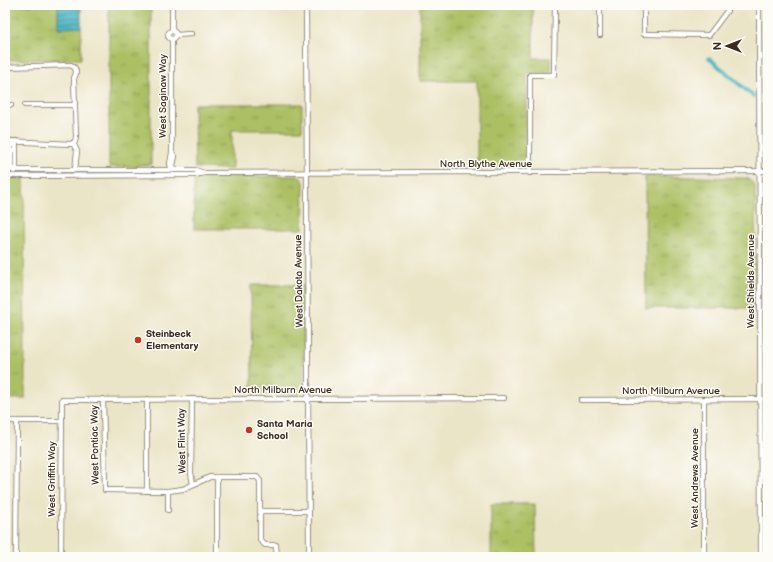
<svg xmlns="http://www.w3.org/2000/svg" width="773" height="562" font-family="'Balsamiq Sans',sans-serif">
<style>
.grass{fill:url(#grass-tufts);stroke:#747541}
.water{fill:url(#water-rules);stroke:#406e6f}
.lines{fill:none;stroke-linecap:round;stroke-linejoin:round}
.canal{stroke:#45b3c0;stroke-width:4}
.minor-casing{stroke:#796b5a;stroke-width:6}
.minor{stroke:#fff;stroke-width:4.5}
.poi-dot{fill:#c8321e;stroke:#fdfcf7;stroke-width:1.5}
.labels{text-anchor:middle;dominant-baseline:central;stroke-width:3;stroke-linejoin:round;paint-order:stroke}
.street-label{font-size:10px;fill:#3b2a1e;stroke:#fdfcf7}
.poi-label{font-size:10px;font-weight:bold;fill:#3b2a1e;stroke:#fdfcf7;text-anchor:start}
</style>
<defs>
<pattern id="grass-tufts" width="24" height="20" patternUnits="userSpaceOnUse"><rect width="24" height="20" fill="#acc064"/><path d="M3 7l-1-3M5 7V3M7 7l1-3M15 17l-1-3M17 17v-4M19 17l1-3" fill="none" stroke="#8d9c52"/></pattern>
<pattern id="water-rules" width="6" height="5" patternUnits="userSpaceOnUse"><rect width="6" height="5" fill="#45b3c0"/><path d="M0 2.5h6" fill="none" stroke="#3b929b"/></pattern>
</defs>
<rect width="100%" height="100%" fill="#fdfcf7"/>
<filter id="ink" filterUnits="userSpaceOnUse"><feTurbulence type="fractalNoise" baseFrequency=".025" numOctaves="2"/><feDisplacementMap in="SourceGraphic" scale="8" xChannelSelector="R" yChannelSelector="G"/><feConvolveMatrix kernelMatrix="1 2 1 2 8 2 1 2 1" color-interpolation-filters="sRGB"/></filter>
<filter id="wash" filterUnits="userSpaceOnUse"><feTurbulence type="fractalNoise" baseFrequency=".012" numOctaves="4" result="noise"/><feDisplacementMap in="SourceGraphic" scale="16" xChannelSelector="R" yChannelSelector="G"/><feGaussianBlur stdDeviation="0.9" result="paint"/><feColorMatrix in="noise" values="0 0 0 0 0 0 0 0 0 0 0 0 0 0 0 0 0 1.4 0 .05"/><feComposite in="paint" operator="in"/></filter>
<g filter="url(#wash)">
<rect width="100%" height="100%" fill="#ebe5c8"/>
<g class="grass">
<path d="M 5,5 L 58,5 L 58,28 L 81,27 L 81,59 L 5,60 Z"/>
<path d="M 109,5 L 151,5 L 151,165 L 137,165 L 137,167 L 109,167 Z"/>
<path d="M 420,5 L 533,5 L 533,58 L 551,58 L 551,73 L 527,73 L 527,168 L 477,168 L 477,81 L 420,81 Z"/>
<path d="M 194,104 L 302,104 L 302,130 L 232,130 L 232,169 L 195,168 Z"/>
<path d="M 299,176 L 304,182 L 303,229 L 194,229 L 194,177 Z"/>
<path d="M 645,176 L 743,178 L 749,179 L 755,185 L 756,308 L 646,308 Z"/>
<path d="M 5,178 L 24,178 L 25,399 L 5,399 Z"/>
<path d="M 251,285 L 303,285 L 304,389 L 300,394 L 252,394 Z"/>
<path d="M 491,504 L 535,504 L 536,557 L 491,557 Z"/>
</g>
<path class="water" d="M 58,5 L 81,5 L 81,27 L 58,28 Z"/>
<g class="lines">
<path class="canal" d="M 709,58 L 753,96"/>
</g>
</g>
<g filter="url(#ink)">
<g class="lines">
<g class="minor-casing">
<g id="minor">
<path d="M 172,5 L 172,31"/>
<path d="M 306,5 L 309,557"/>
<path d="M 600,5 L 600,35"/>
<path d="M 644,5 L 644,34 L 709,35 L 727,11 L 727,5"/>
<path d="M 759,5 L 761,557"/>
<circle cx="172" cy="35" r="4"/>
<path d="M 176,35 L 191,34"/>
<path d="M 172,39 L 172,153 L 170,164 L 172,170"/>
<path d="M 5,67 L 71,65 C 77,68 77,73 74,78 L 76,137 L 75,142 L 71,144 L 5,141"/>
<path d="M 5,105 L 11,105"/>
<path d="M 25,105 L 75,105"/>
<path d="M 73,143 L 77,151 L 75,170"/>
<path d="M 172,153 L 175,156 L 172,170"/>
<path d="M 5,170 L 195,170 L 204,173"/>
<path d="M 11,170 L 11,141"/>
<path d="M 14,171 L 16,167 L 16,141"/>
<path d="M 530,173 L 530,75 L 554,75 L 555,5"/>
<path d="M 5,176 L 195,175 L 204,173 L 768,171"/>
<path d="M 103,399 L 105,490 L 168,491 L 183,489 L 210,477 L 257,477 L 260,481 L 260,540 L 265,545 L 276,545 L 277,557"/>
<path d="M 192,399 L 191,473 L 193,484"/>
<path d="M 581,400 L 761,399"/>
<path d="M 5,421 L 61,421"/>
<path d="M 147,491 L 147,399"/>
<path d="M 168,491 L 168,510"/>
<path d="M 260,511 L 308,511"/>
<path d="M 16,557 L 17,421"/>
<path d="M 61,557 L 62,400 L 504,398"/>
<path d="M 217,557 L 217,477"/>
<path d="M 704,557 L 704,399"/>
</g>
</g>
<use href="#minor" class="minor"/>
</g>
</g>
<g class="poi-dot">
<circle cx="138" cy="340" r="4"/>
<circle cx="249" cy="430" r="4"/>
</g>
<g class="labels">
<g class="street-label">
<text transform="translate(163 96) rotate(-90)">West Saginaw Way</text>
<text x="486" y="164">North Blythe Avenue</text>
<text transform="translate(299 281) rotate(-91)">West Dakota Avenue</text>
<text transform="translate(751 281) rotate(-90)">West Shields Avenue</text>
<text x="283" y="390">North Milburn Avenue</text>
<text x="671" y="391">North Milburn Avenue</text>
<text transform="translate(182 441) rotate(-91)">West Flint Way</text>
<text transform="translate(95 445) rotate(-91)">West Pontiac Way</text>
<text transform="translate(695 478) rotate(-90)">West Andrews Avenue</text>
<text transform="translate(52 479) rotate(-90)">West Griffith Way</text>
</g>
<g class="poi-label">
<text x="146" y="334">Steinbeck<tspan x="146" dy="12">Elementary</tspan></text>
<text x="257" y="424">Santa Maria<tspan x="257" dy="12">School</tspan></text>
</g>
</g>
<rect width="773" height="562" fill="none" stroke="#fdfcf7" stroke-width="20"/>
<g transform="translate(727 46) rotate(270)" stroke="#fdfcf7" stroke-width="3" paint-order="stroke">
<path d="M0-3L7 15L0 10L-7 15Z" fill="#3b2a1e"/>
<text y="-6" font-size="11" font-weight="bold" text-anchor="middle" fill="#3b2a1e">N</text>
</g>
</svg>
